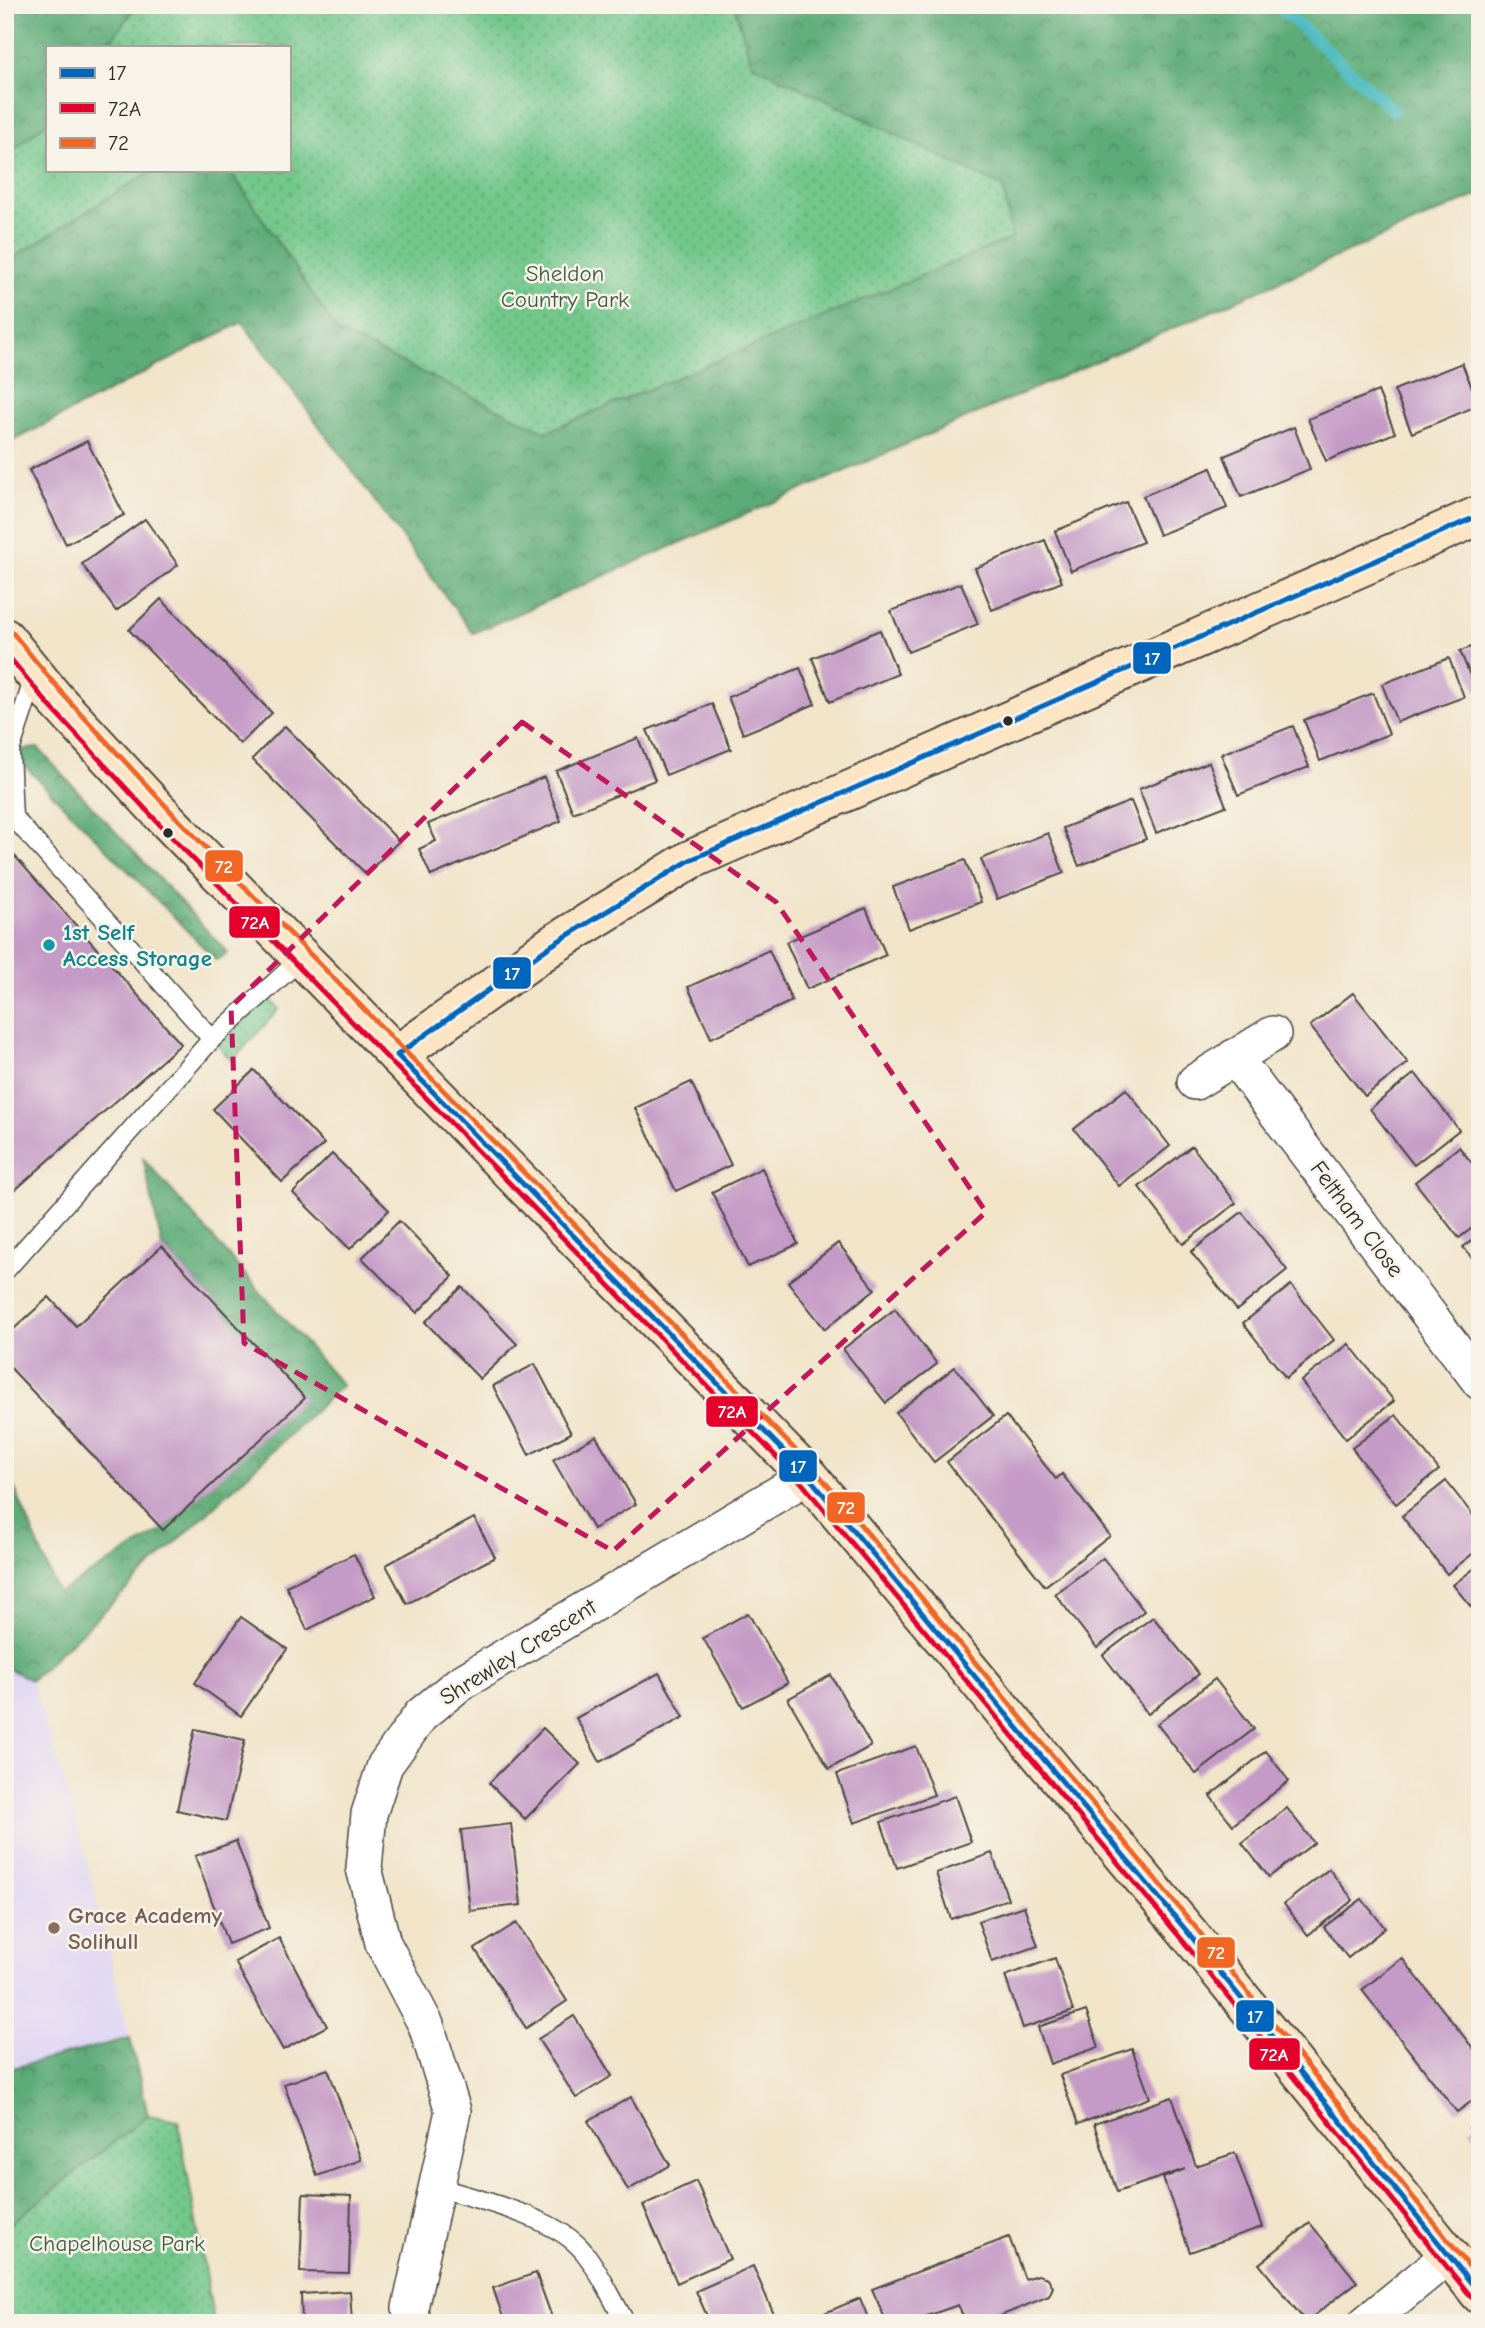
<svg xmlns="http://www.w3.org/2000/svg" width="1485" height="2328" font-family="'Comic Neue',sans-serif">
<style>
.built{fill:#dfd5f5}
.green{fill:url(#green-dots);stroke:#4e795b;stroke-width:2;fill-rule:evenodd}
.forest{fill:url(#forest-crowns);stroke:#446c51;stroke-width:2}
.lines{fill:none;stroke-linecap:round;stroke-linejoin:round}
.stream{stroke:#4dbcc2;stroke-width:12}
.building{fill:#c49ac6}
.lane-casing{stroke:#494743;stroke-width:21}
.street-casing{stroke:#494743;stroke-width:38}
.secondary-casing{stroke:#494743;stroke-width:42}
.lane{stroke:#fff;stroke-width:18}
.street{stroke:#fff;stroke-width:35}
.secondary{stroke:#fce5c4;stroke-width:38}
.bus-1-casing{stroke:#f7f3e8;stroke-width:10}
.bus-2-casing{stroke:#f7f3e8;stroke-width:10}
.bus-3-casing{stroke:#f7f3e8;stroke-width:10}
.bus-1{stroke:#0065bd;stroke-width:5}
.bus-2{stroke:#e4002b;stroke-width:5}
.bus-3{stroke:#f26522;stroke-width:5}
.marked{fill:none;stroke:#c2185b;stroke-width:5;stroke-dasharray:14 9;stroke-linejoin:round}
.bus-dot{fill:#2b2b2b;stroke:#f7f3e8;stroke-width:2.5}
.culture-dot{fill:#0f9aa8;stroke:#f7f3e8;stroke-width:2.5}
.education-dot{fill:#8d6e63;stroke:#f7f3e8;stroke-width:2.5}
.labels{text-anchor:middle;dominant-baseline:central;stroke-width:5;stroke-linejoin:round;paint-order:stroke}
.park-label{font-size:23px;fill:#405a48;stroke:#f7f3e8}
.culture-label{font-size:23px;font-weight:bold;fill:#0d838f;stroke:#f7f3e8;text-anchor:start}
.street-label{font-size:23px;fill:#2b2b2b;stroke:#f7f3e8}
.education-label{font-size:23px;font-weight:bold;fill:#785e54;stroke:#f7f3e8;text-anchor:start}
.line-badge{stroke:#f7f3e8;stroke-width:2.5}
.badge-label{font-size:19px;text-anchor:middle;font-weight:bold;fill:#fff}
</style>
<defs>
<pattern id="green-dots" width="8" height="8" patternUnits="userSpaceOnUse" patternTransform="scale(1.75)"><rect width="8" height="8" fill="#72c78b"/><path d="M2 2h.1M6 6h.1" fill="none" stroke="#5ea272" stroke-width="1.8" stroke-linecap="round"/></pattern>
<pattern id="forest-crowns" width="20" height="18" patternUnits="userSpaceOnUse" patternTransform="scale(1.75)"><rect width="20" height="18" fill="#5dac77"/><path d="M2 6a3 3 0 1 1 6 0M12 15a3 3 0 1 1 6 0" fill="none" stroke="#4d8c62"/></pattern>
</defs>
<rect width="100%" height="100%" fill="#f7f3e8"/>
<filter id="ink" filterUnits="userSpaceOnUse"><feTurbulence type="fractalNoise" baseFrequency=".0143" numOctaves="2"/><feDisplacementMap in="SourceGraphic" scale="14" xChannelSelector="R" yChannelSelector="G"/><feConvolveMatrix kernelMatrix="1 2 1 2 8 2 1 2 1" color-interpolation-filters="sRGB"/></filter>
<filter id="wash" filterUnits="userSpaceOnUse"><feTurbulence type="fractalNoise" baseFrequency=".00686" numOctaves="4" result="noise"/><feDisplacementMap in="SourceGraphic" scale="28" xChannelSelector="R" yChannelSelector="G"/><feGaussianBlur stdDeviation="1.57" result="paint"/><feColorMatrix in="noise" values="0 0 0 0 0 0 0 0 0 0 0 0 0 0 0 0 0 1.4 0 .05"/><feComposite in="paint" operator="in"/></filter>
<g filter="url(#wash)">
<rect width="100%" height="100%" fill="#f1e4c9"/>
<path class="built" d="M 5,1667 L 31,1680 L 76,1818 L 130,2038 L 5,2070 Z"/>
<g class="green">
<path d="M 5,5 L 1480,5 L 1480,194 L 473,633 L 242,322 L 5,445 ZM 47,47 L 289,47 L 289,170 L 47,170 Z"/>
<path d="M 265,994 L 279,1009 L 232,1061 L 212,1039 Z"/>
<path d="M 148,2115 L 178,2121 L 214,2323 L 5,2323 L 5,2228 Z"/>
</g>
<g class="forest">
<path d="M 5,5 L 136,5 L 107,47 L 47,47 L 47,122 L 5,157 Z"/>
<path d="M 734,5 L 1474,5 L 1480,23 L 1480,194 L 473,633 L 242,322 L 5,445 L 5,263 L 151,171 L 231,172 L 338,332 L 546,432 L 1012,238 L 1003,187 L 752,64 Z"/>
<path d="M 38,748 L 228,953 L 216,960 L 10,751 Z"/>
<path d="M 143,1158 L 342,1385 L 31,1680 L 5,1667 L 5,1465 L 58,1593 L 163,1530 L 304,1398 L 162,1246 Z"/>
<path d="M 130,2038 L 148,2115 L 5,2228 L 5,2070 Z"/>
</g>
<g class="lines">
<path class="stream" d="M 1277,5 L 1394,111"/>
</g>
<g id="blocks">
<g class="building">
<path d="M 1462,363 L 1479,405 L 1412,433 L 1394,390 Z"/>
<path d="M 1378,391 L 1395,433 L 1326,461 L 1308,419 Z"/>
<path d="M 1294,427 L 1310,469 L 1241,497 L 1224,456 Z"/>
<path d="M 87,441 L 124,515 L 66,544 L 29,470 Z"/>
<path d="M 1211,468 L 1227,508 L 1159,535 L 1143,496 Z"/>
<path d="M 1126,502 L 1143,542 L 1071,571 L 1055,531 Z"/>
<path d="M 145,519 L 178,565 L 116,611 L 82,564 Z"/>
<path d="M 1045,540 L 1062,582 L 992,610 L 975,568 Z"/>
<path d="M 961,583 L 978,624 L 908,652 L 891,611 Z"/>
<path d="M 161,599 L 272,713 L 240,744 L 129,630 Z"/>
<path d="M 880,630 L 898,674 L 830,702 L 812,658 Z"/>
<path d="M 1480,644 L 1480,691 L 1477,692 L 1460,651 Z"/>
<path d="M 1449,658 L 1464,697 L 1397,722 L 1382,684 Z"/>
<path d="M 800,668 L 815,704 L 743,734 L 728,697 Z"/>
<path d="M 1373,693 L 1389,734 L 1320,761 L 1304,720 Z"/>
<path d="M 712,704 L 731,749 L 666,775 L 647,730 Z"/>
<path d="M 285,726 L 399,841 L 366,874 L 252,759 Z"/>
<path d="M 1293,726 L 1309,767 L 1238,795 L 1221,754 Z"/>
<path d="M 638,738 L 655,780 L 573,813 L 556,771 Z"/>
<path d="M 1209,762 L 1226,806 L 1156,833 L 1139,789 Z"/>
<path d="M 544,777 L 561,821 L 431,876 L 419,849 L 436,841 L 428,824 Z"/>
<path d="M 1131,801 L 1146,839 L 1079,866 L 1063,828 Z"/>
<path d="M 1048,833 L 1064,873 L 997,899 L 981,859 Z"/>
<path d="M 5,845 L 181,1044 L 15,1190 L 5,1179 Z"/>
<path d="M 965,860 L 981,902 L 909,929 L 893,887 Z"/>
<path d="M 866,908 L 886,955 L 807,989 L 786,942 Z"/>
<path d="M 769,950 L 792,1001 L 711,1038 L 688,987 Z"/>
<path d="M 1353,993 L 1408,1063 L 1365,1096 L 1310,1026 Z"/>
<path d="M 254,1070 L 324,1144 L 282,1182 L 213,1109 Z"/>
<path d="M 1415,1073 L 1459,1130 L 1414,1165 L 1370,1109 Z"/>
<path d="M 691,1082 L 731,1165 L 676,1191 L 635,1108 Z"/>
<path d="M 1126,1089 L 1170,1146 L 1119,1186 L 1074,1129 Z"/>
<path d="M 1192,1146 L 1236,1203 L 1183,1244 L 1139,1187 Z"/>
<path d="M 1459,1147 L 1480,1173 L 1480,1222 L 1459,1238 L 1415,1182 Z"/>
<path d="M 332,1154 L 389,1210 L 350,1249 L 293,1193 Z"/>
<path d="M 762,1168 L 798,1244 L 748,1267 L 712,1192 Z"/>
<path d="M 1242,1212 L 1287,1270 L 1237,1310 L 1191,1252 Z"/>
<path d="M 399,1221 L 453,1276 L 417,1313 L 362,1258 Z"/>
<path d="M 1480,1235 L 1480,1268 L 1463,1247 Z"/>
<path d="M 838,1243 L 875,1289 L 825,1329 L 788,1282 Z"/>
<path d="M 162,1246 L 305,1398 L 163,1530 L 5,1362 L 5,1337 L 49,1297 L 76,1326 Z"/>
<path d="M 1291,1285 L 1334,1340 L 1286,1378 L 1243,1323 Z"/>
<path d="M 462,1287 L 517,1344 L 480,1379 L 425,1322 Z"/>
<path d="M 895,1309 L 937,1364 L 886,1403 L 843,1349 Z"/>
<path d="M 1349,1344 L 1394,1401 L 1346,1439 L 1301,1381 Z"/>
<path d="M 535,1364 L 571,1433 L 529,1455 L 493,1386 Z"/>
<path d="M 955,1367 L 993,1416 L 934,1462 L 896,1413 Z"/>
<path d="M 1396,1415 L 1439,1470 L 1396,1504 L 1352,1448 Z"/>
<path d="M 1006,1416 L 1056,1479 L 1062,1474 L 1110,1536 L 1045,1586 L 947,1462 Z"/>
<path d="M 596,1436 L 636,1504 L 593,1529 L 553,1460 Z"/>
<path d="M 1446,1481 L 1480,1524 L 1480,1548 L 1447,1574 L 1402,1516 Z"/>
<path d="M 474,1518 L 495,1557 L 407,1604 L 386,1565 Z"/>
<path d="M 354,1554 L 375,1596 L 307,1630 L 286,1586 Z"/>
<path d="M 1103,1558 L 1144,1611 L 1097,1648 L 1055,1594 Z"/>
<path d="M 1480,1564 L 1480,1618 L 1453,1585 Z"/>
<path d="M 748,1613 L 788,1683 L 743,1707 L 703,1638 Z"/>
<path d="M 241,1617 L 287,1649 L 241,1716 L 195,1683 Z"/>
<path d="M 1153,1617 L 1199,1674 L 1148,1714 L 1103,1655 Z"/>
<path d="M 659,1673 L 684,1717 L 600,1762 L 576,1718 Z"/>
<path d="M 831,1675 L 871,1746 L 829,1769 L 788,1699 Z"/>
<path d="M 1215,1679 L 1254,1729 L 1196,1774 L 1157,1724 Z"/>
<path d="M 543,1728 L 580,1764 L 525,1819 L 489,1783 Z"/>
<path d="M 195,1729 L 245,1740 L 226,1821 L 177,1810 Z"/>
<path d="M 916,1746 L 934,1795 L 854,1823 L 837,1774 Z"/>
<path d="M 1266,1751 L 1289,1781 L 1233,1825 L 1210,1796 Z"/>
<path d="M 955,1796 L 971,1842 L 897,1868 L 881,1822 Z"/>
<path d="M 1287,1808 L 1314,1843 L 1269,1877 L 1242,1843 Z"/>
<path d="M 511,1824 L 521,1905 L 470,1911 L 461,1830 Z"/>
<path d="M 236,1841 L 269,1928 L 228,1944 L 195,1856 Z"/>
<path d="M 992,1853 L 1008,1899 L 951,1919 L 936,1873 Z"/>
<path d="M 1329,1869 L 1353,1900 L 1308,1935 L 1284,1904 Z"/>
<path d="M 1362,1899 L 1385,1928 L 1348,1958 L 1324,1927 Z"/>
<path d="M 1024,1906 L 1038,1946 L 992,1962 L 978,1921 Z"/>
<path d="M 516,1923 L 567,2001 L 526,2028 L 475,1949 Z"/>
<path d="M 279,1938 L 327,2026 L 283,2050 L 235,1962 Z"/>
<path d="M 1055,1958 L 1073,2011 L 1023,2028 L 1005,1976 Z"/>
<path d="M 1402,1958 L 1480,2057 L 1480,2095 L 1457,2112 L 1362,1990 Z"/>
<path d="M 1086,2011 L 1099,2047 L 1050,2064 L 1038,2027 Z"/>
<path d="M 574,2016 L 612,2076 L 576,2098 L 538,2039 Z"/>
<path d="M 1132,2049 L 1150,2098 L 1078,2124 L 1060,2075 Z"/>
<path d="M 328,2069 L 361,2160 L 317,2176 L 284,2084 Z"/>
<path d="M 631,2097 L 670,2165 L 628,2190 L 588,2121 Z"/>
<path d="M 1172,2097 L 1196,2166 L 1235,2153 L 1262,2227 L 1190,2252 L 1163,2178 L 1185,2169 L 1117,2192 L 1094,2124 Z"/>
<path d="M 1480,2119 L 1480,2142 L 1469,2128 Z"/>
<path d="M 696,2181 L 730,2259 L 677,2283 L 643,2205 Z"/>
<path d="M 303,2194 L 351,2196 L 349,2273 L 300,2272 Z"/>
<path d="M 1310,2223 L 1357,2282 L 1306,2322 L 1259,2264 Z"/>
<path d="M 1009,2237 L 1025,2279 L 1038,2275 L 1048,2278 L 1053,2287 L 1049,2296 L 983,2323 L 966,2323 L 958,2305 L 907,2323 L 887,2323 L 872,2289 Z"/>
<path d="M 753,2266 L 776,2319 L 768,2323 L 710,2323 L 696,2291 Z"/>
<path d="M 536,2273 L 554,2323 L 505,2323 L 493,2288 Z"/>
<path d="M 350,2291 L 352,2323 L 302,2323 L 301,2294 Z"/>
<path d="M 860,2298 L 870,2323 L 801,2323 Z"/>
</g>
</g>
</g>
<g filter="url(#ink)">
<use href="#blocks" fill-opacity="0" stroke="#494743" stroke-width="2"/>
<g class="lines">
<g class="lane-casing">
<g id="lane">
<path d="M 35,675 L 10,751 L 13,817 L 212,1039 L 302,958"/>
<path d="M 5,1271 L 212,1039"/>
<path d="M 437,2187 C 478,2200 557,2217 584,2252 C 601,2273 612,2300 626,2323"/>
</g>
</g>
<g class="street-casing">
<g id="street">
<path d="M 1234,1057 L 1480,1382"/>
<path d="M 1195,1082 L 1273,1034"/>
<path d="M 412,2323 L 410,2308 L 453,2111 L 426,2025 L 383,1943 L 364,1868 L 369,1814 L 385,1765 L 421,1715 L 459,1684 L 808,1476"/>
<path d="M 1366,2323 L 1447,2257"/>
</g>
</g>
<g class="secondary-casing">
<g id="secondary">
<path d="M 5,638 L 54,698 L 169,822 L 808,1476 L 1190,1935 L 1480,2294"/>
<path d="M 397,1055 L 552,945 L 690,860 L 1480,515"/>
</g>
</g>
<use href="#lane" class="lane"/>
<use href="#street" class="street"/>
<use href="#secondary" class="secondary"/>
<g class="bus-1-casing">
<path id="bus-1" d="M 1480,515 L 690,860 L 552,945 L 397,1055 L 808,1476 L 1190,1935 L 1480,2294"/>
</g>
<g class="bus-2-casing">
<path id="bus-2" d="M 5,652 L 48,704 L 163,828 L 801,1482 L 1183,1941 L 1473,2299"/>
</g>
<g class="bus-3-casing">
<path id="bus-3" d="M 12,632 L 61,692 L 175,816 L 815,1470 L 1197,1929 L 1480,2280"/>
</g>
<use href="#bus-1" class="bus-1"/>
<use href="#bus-2" class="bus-2"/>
<use href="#bus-3" class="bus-3"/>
</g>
</g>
<path class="marked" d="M 522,722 L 776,902 L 986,1212 L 613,1551 L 244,1343 L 231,1007 Z"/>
<g class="bus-dot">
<circle cx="1008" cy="721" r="6"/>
<circle cx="168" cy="833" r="6"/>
</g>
<circle class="culture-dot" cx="49" cy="945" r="7"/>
<circle class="education-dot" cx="54" cy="1928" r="7"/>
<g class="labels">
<g class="park-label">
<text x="565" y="273">Sheldon<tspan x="565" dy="26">Country Park</tspan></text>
<text x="117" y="2243">Chapelhouse Park</text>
</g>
<g class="culture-label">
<text x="63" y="932">1st Self<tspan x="63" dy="26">Access Storage</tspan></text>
</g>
<g class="street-label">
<text transform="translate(1357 1219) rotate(53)">Feltham Close</text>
<text transform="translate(518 1652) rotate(-32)">Shrewley Crescent</text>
</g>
<g class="education-label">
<text x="68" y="1915">Grace Academy<tspan x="68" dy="26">Solihull</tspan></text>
</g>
</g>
<g class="line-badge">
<rect x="1132" y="641" width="40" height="34" rx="7" fill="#0065bd"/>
<rect x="204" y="849" width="40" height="34" rx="7" fill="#f26522"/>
<rect x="228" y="905" width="53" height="34" rx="7" fill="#e4002b"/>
<rect x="492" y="956" width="40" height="34" rx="7" fill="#0065bd"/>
<rect x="705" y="1395" width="54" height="33" rx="7" fill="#e4002b"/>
<rect x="778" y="1449" width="40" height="34" rx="7" fill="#0065bd"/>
<rect x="826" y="1491" width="40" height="33" rx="7" fill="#f26522"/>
<rect x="1196" y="1936" width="40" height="33" rx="7" fill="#f26522"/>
<rect x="1235" y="1999" width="40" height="34" rx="7" fill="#0065bd"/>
<rect x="1248" y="2037" width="53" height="34" rx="7" fill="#e4002b"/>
</g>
<g class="badge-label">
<text x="1152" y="665">17</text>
<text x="224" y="873">72</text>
<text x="255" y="929">72A</text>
<text x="512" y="980">17</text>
<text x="732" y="1418">72A</text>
<text x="798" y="1473">17</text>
<text x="846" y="1514">72</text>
<text x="1216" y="1959">72</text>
<text x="1255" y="2023">17</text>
<text x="1274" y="2061">72A</text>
</g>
<rect width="1485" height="2328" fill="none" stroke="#f7f3e8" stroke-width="28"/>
<rect x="46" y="46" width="245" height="126" fill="#f7f3e8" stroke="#a5a39c" stroke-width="2"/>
<rect x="60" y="68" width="35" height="10" fill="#0065bd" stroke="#a5a39c" stroke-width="2"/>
<text x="108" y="80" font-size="21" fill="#2b2b2b">17</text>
<rect x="60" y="103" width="35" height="10" fill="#e4002b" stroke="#a5a39c" stroke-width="2"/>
<text x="108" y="116" font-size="21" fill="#2b2b2b">72A</text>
<rect x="60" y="138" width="35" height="10" fill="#f26522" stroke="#a5a39c" stroke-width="2"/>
<text x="108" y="150" font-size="21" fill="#2b2b2b">72</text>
</svg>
